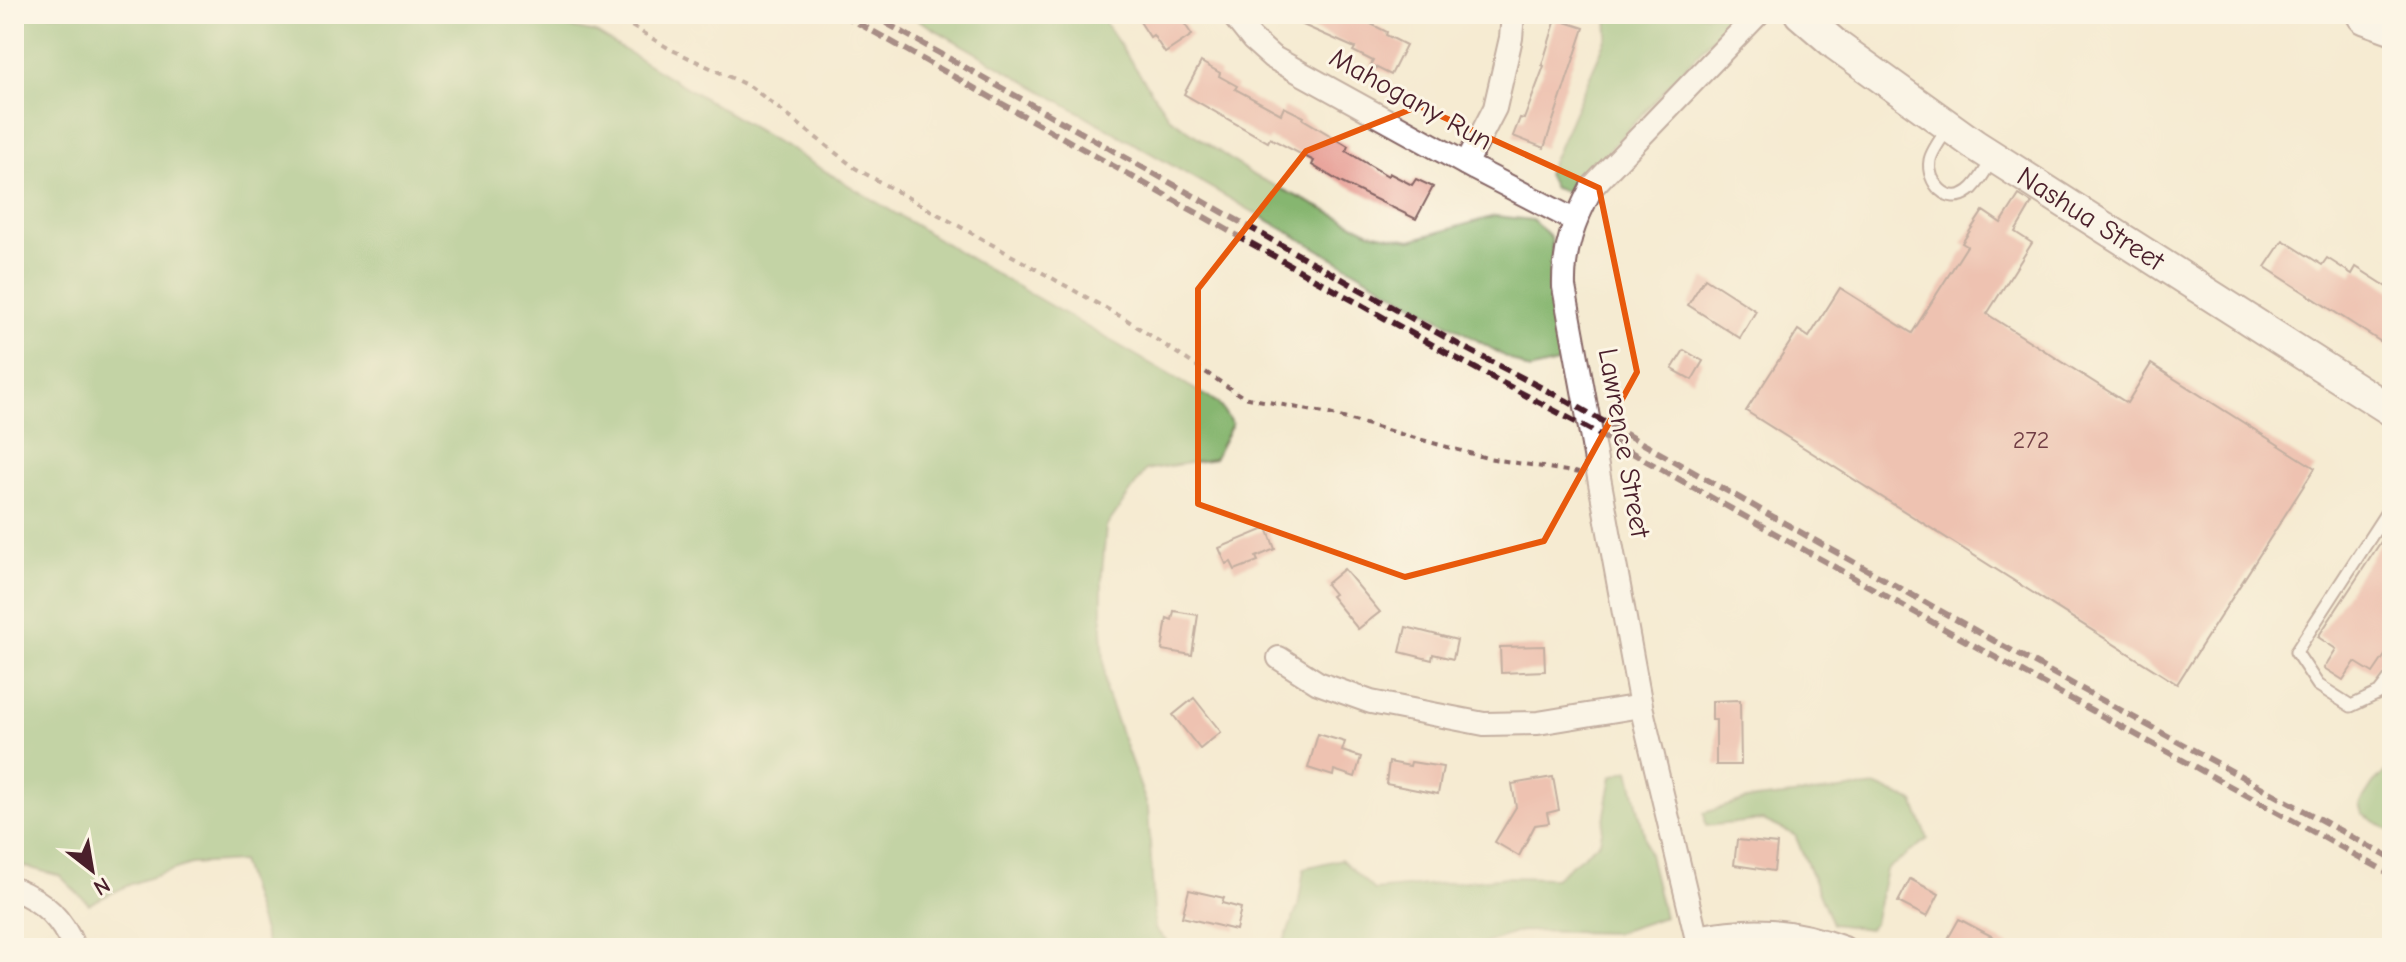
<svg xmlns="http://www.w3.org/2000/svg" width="2406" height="962" font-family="'Comic Neue',sans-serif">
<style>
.forest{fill:#86b66f;stroke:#686a4d;stroke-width:2}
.building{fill:#e4918a}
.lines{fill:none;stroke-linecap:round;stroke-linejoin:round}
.service-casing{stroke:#866665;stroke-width:15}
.minor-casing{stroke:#866665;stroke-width:26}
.secondary-casing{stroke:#866665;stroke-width:34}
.motorway-casing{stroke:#866665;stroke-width:44}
.path{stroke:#866665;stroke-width:4;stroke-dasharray:6 6;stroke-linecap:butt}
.service{stroke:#fff;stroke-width:11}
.minor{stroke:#fff;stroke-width:22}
.secondary{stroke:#fff;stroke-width:30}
.motorway{stroke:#fff;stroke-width:40}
.rail{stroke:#4a1f2b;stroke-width:6;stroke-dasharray:12 6;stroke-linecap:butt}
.marked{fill:none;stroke:#e8590c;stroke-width:6;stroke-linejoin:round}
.labels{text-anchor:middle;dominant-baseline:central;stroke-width:6;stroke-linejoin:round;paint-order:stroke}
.number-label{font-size:24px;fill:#703c43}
.street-label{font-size:28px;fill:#4a1f2b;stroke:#fcf5e5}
</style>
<rect width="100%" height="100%" fill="#fcf5e5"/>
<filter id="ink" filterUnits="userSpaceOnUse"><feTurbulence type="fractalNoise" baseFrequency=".0125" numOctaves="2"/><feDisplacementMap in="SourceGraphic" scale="16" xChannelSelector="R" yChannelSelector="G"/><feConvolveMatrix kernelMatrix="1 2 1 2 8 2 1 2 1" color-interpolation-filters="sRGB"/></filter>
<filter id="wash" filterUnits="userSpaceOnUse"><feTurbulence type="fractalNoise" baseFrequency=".006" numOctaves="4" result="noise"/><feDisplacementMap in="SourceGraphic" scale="32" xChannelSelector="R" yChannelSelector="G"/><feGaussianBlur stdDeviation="1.8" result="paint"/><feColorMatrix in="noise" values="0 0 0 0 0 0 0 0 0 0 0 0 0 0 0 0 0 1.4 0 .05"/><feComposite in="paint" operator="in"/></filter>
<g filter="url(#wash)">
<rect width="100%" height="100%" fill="#f5ebd2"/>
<g class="forest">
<path d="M 14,14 L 508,14 L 596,33 L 996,274 L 1218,403 L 1232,424 L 1214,459 L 1146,470 L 1106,527 L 1102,573 L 1102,629 L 1106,692 L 1148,808 L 1155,929 L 1174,948 L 268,948 L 241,861 L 191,864 L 131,884 L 89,904 L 60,876 L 15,864 Z"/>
<path d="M 908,14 L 1099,14 L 1169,117 L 1253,175 L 1370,232 L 1411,240 L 1495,216 L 1532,220 L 1551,238 L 1564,361 L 1529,370 Z"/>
<path d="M 1607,14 L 1726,14 L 1725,24 L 1570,193 L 1554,188 L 1547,174 L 1608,35 Z"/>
<path d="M 2392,765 L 2392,832 L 2363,814 L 2360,804 L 2373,784 Z"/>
<path d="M 1629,770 L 1664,917 L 1616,933 L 1521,931 L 1471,948 L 1281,948 L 1298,907 L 1304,868 L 1341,859 L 1374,890 L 1508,877 L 1555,878 L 1600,842 L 1612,776 Z"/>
<path d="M 1877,786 L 1914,802 L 1928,839 L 1886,870 L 1874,923 L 1869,929 L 1832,924 L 1795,835 L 1763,820 L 1706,826 L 1704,813 L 1746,800 Z"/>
</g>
<g id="blocks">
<g class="building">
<path d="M 1135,14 L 1178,14 L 1192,35 L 1165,53 L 1153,35 L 1150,37 Z"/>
<path d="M 1278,14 L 1351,14 L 1387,32 L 1386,35 L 1406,45 L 1391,75 L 1371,65 L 1373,61 L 1353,51 L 1355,48 Z"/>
<path d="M 1556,19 L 1584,28 L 1544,148 L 1513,136 L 1520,118 L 1524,119 L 1544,66 L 1542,65 Z"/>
<path d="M 1201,62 L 1220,73 L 1219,76 L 1237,86 L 1235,89 L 1281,114 L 1284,107 L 1304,117 L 1303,119 L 1348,146 L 1346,151 L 1388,176 L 1389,173 L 1412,185 L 1416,179 L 1433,187 L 1416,219 L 1342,183 L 1312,165 L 1314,161 L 1270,138 L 1268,142 L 1184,94 Z"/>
<path d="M 2019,195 L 2032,203 L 2015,232 L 2032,243 L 1987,314 L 2127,403 L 2151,364 L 2315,468 L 2177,684 L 1746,411 L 1798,330 L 1809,337 L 1840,288 L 1912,333 L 1967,246 L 1962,243 L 1983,211 L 2001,223 Z"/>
<path d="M 2283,240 L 2322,265 L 2327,258 L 2352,274 L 2356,267 L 2392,290 L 2392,349 L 2265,267 Z"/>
<path d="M 1705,278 L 1756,311 L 1740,338 L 1688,305 Z"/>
<path d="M 1684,350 L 1703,361 L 1692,380 L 1672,369 Z"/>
<path d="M 2392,525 L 2392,645 L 2373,673 L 2355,662 L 2343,680 L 2324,668 L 2336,649 L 2318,637 Z"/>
<path d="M 1267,528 L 1275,549 L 1256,557 L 1258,561 L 1235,570 L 1231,562 L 1226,564 L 1219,548 Z"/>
<path d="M 1344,569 L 1380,612 L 1358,629 L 1331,596 L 1334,594 L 1326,584 Z"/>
<path d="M 1174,611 L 1198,615 L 1192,655 L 1162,650 L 1167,618 L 1172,620 Z"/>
<path d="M 1406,627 L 1457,640 L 1453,659 L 1433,654 L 1432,660 L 1400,652 Z"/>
<path d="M 1544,646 L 1545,671 L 1501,673 L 1500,647 Z"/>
<path d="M 1194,698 L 1221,732 L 1200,749 L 1173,715 Z"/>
<path d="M 1740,700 L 1741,765 L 1716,765 L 1716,720 L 1712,720 L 1712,701 Z"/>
<path d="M 1318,734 L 1345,742 L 1342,751 L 1361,757 L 1355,777 L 1334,770 L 1333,776 L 1308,768 Z"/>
<path d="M 1389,762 L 1410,766 L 1411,762 L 1443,767 L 1438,794 L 1386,784 Z"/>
<path d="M 1553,777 L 1559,810 L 1547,813 L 1549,823 L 1535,825 L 1519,856 L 1495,842 L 1516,807 L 1512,784 Z"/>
<path d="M 1737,840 L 1777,844 L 1774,871 L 1734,865 Z"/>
<path d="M 1910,879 L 1939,894 L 1927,917 L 1898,902 Z"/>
<path d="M 1189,890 L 1224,898 L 1222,903 L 1241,908 L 1236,930 L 1182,917 Z"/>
<path d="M 1959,919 L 2014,948 L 1958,948 L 1946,942 Z"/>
</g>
</g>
</g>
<g filter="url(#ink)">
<use href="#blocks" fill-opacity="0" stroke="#866665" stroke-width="2"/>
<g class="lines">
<g class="service-casing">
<g id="service">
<path d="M 1949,127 C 1943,136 1932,150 1930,160 C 1926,182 1948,207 1969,191 C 1979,184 1985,170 1992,160"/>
<path d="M 2392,504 L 2296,652 L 2318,685 L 2351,706 L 2379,693 L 2392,676"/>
</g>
</g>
<g class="minor-casing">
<g id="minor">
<path d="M 1232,14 L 1252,39 L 1272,57 L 1475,169 L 1574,220"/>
<path d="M 1466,164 L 1495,108 L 1511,38 L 1513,14"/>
<path d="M 1279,658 L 1318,683 L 1371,702 L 1484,724 L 1538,723 L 1641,706"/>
<path d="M 14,889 C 44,901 62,919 74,948"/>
<path d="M 1696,937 C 1752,926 1791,928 1844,948"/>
<path d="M 1699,948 L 1641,706 L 1564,287 C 1563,249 1574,221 1592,187 L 1758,14"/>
</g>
</g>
<g class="secondary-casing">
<g id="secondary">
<path id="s1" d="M 1800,14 L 1836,45 L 1975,145 L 2392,411"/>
</g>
</g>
<g class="motorway-casing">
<path id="motorway" d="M 2367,14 L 2392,23"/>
</g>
<path class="path" d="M 611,14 L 670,49 L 751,87 L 855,168 L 1127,320 L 1243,397 L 1329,414 L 1487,458 L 1579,473"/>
<use href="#service" class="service"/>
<use href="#minor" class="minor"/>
<use href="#secondary" class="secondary"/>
<use href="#motorway" class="motorway"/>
<g class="rail">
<path d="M 842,14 L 1454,357 L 1604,437 L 1980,649 L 2392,875"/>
<path d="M 870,14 L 1461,346 L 1567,401 L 1987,637 L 2392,859"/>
</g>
</g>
</g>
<path d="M0 0H2406V962H0ZM 1419,106 L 1599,188 L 1637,372 L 1544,541 L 1405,577 L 1198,504 L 1198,289 L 1306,151 Z" fill="#f5ebd2" fill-opacity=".55" fill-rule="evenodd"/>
<path class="marked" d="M 1419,106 L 1599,188 L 1637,372 L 1544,541 L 1405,577 L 1198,504 L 1198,289 L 1306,151 Z"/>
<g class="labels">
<g class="number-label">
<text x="2031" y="440">272</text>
</g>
<g class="street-label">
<text transform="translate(1411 99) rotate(29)">Mahogany Run</text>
<text stroke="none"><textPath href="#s1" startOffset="356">Nashua Street</textPath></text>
<text transform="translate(1624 443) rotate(80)">Lawrence Street</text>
</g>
</g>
<rect width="2406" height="962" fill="none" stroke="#fcf5e5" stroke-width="48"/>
<g transform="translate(92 870) rotate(149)" stroke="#fcf5e5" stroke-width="6" paint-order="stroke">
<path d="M0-6L14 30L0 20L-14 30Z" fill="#4a1f2b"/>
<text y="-12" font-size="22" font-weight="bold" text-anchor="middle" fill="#4a1f2b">N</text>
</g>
</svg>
